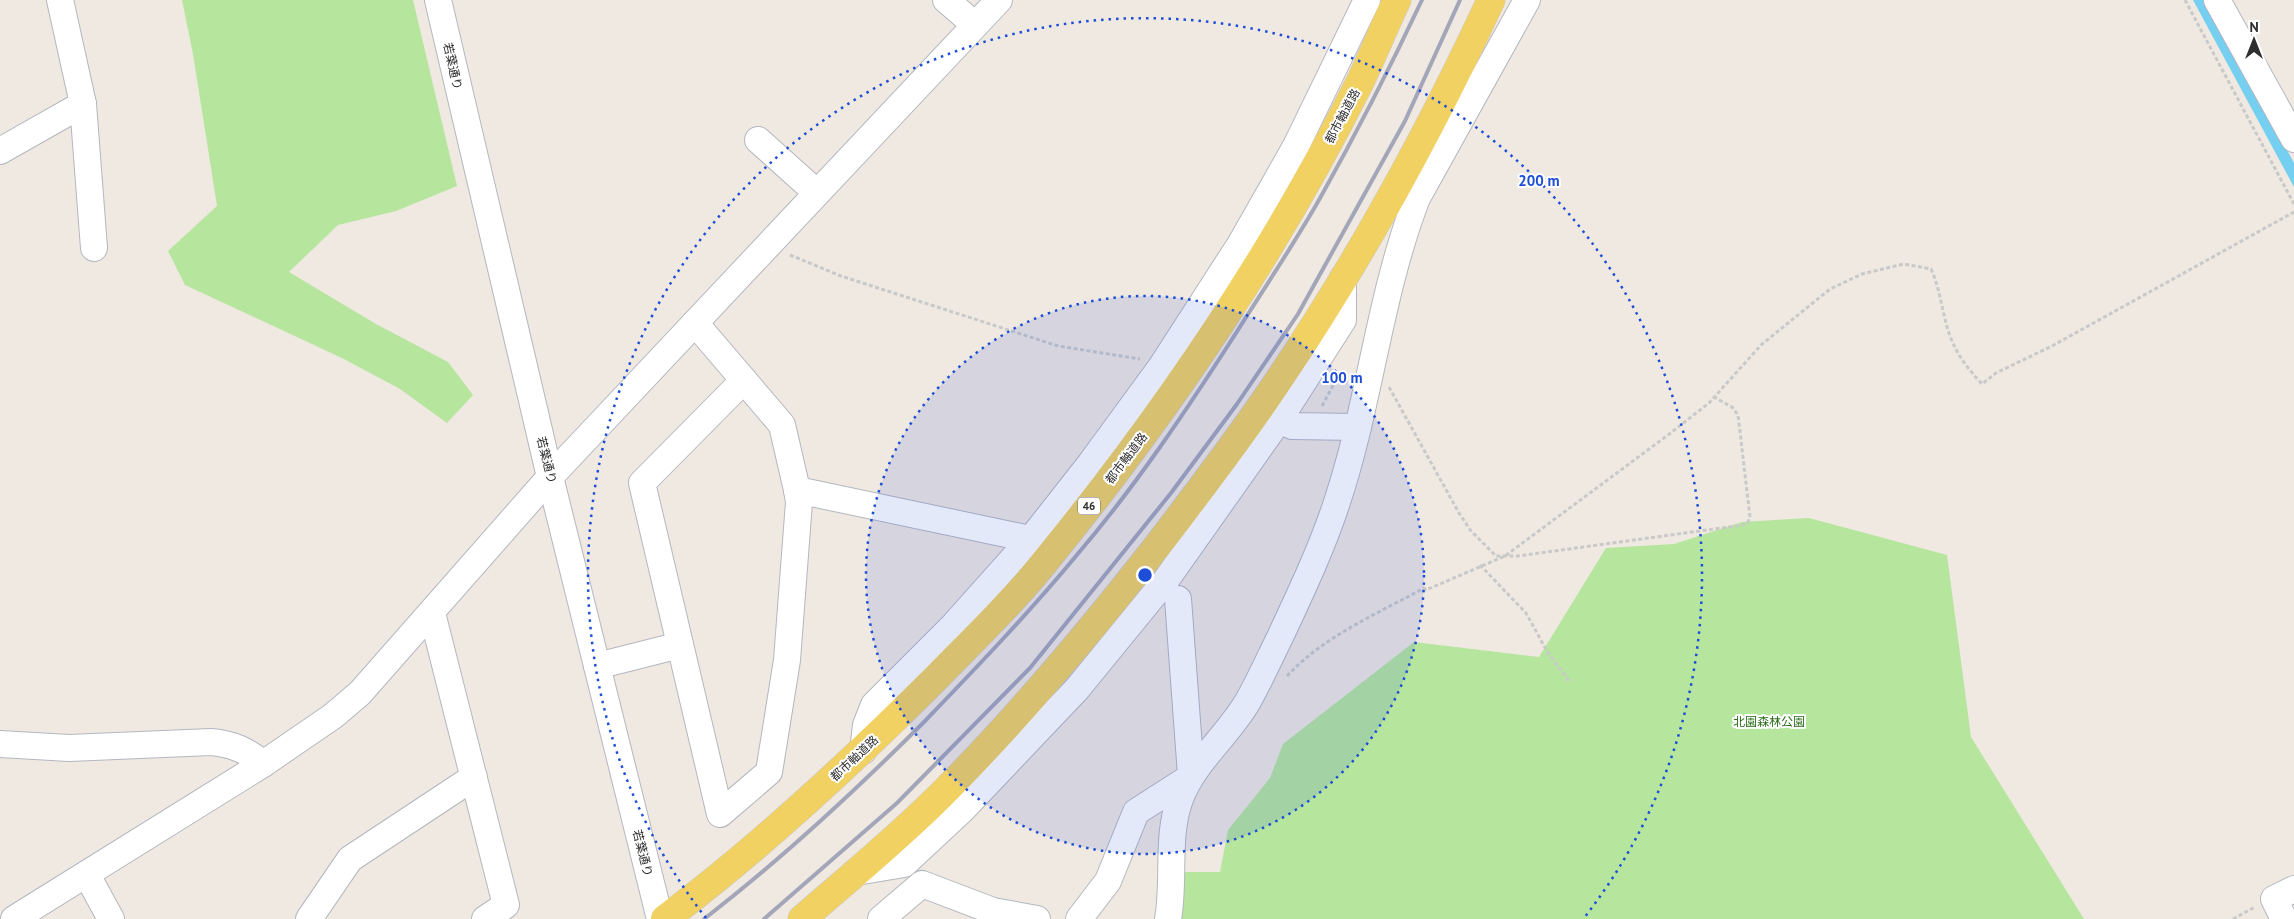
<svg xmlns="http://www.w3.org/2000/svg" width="2294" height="919" font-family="'PT Sans','Noto Sans JP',sans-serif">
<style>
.green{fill:#b6e59e}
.water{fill:#75cff0}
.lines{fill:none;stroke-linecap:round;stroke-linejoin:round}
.minor-casing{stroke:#b4b7c1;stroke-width:28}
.major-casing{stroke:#c9c9c9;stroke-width:29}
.path{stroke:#c9c9c9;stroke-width:3;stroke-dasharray:4 2.5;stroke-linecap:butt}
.minor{stroke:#fff;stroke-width:26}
.major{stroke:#f2d163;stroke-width:28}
.rail{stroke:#a3a6b8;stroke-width:4}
.ring{fill:none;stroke:#1d4ed8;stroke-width:2.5;stroke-dasharray:2.5 5}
.labels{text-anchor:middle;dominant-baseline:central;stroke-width:4;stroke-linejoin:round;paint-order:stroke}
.shield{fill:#fff;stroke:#6d6d6d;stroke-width:1}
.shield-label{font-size:11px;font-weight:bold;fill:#2e2e2e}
.street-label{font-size:12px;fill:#2e2e2e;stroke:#fff}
.park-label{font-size:12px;fill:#2c6e1b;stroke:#fff}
.centre{fill:#1d4ed8;stroke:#fff;stroke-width:2.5}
.ring-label{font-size:15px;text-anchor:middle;font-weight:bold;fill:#1d4ed8;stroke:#fff;stroke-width:4;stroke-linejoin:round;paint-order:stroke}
</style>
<rect width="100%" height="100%" fill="#efe9e1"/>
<g class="green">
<path d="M 182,0 L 413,0 L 457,186 L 396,211 L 338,225 L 289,272 L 376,324 L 448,362 L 473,395 L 447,423 L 400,389 L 344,359 L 185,285 L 168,251 L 217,206 L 193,54 Z"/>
<path d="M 1809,518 L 1947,555 L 1971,737 L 2084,919 L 1174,919 L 1179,872 L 1220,872 L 1228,830 L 1270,778 L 1283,744 L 1414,642 L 1539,657 L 1606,548 L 1674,544 L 1742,522 Z"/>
</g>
<path class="water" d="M 2193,0 L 2206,0 L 2294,163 L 2294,187 Z"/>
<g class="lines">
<g class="minor-casing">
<g id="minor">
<path d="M 438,0 L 550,477 L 660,919"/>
<path d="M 946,0 L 975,25"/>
<path d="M 2217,0 L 2294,139"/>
<path d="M 83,104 L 94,248"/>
<path d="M 758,140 L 817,193"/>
<path d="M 0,151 L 83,104 L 60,0"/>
<path d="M 695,323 L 782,425 L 797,490 L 799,502 L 787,660 L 769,772 L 720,814 L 642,483 L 744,380"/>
<path d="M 1279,420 L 1292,426 L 1358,427"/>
<path d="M 797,490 L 1030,539"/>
<path d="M 1178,599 L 1191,775"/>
<path d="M 432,613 L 506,905 L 485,919"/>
<path d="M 597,666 L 680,645"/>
<path d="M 0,744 L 69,748 L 211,742 C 232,744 247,750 263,764"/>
<path d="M 863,751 L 866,725 L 874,705 L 952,627 L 1035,534 L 1090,464 L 1161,367 L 1241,243 L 1270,192 L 1296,146 L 1367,0"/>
<path d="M 856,872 L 904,864 L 962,810 L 1077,689 L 1166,580 L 1279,420 L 1343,320 L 1343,278"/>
<path d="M 87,875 L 111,919"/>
<path d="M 14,919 L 263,764 L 333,716 L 360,693 L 550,477 L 999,0"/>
<path d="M 309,919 L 350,859 L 474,777"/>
<path d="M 881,919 L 922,884 L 993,911 L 1037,919"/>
<path d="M 1079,919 L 1108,881 L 1136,812 L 1189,778"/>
<path d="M 1168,919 C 1175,880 1166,837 1180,799 C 1194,761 1228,736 1248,701 C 1260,680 1270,657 1281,635 C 1301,592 1322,548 1337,502 C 1370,403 1379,296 1417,198 L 1527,0"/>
<path d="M 2284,919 L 2274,899 L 2294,889"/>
</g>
</g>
<g class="major-casing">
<g id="major">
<path d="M 665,919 C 762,846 851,763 937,677 C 971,642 1008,607 1039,569 C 1163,418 1273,256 1360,82 C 1373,55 1384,27 1397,0"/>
<path d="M 802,919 C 848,879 897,839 941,795 C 1019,717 1090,632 1158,545 C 1197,494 1236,443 1272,390 C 1355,268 1429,134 1491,0"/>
</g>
</g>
<g class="path">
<path d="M 2185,0 L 2294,204"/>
<path d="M 790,255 L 841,276 L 1058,346 L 1140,359"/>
<path d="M 1389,387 L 1459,513 L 1471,531 L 1496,556 L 1518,556 L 1743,525 L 1748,522 L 1750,517 L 1738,415 L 1732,407 L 1714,397"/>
<path d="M 1322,406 L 1336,380"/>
<path d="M 1480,565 L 1526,613 L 1548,653 L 1569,681"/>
<path d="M 1287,676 C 1324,636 1377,614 1424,588 L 1426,590 L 1505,556 L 1668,435 L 1709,403 L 1761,345 L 1830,289 L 1862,274 L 1904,264 L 1931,269 C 1941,291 1942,314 1950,336 C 1957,355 1968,369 1982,384 L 1996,373 L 2052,346 L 2294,212"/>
<path d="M 2233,919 L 2255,907"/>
</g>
<use href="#minor" class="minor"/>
<use href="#major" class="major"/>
<g class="rail">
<path d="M 704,919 C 782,859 854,792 924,722 C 976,668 1028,614 1076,556 C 1136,486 1188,408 1238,330 C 1265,287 1294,244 1319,200 C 1356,134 1390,68 1422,0"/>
<path d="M 764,919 L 897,803 L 1030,668 L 1171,493 L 1237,404 L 1298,314 L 1405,121 L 1460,0"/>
</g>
</g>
<circle cx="1145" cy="575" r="279" fill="#1d4ed8" fill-opacity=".12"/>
<g class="ring">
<circle cx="1145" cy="575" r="279"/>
<path d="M706 918A557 557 0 1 1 1584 918"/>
</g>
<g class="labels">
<rect class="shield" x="1078" y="497.5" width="22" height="17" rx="4"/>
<g class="shield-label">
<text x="1089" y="506">46</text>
</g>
<g class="street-label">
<text transform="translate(453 66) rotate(77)">若葉通り</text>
<text transform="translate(1342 116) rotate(-62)">都市軸道路</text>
<text transform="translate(1126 458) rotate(-53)">都市軸道路</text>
<text transform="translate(547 460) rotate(76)">若葉通り</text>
<text transform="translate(854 758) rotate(-43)">都市軸道路</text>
<text transform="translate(643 853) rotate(76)">若葉通り</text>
</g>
<g class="park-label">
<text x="1769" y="721">北園森林公園</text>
</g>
</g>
<circle cx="1145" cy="575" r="8" class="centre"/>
<g class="ring-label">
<text x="1539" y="186">200 m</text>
<text x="1342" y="383">100 m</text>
</g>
<g transform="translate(2254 40)" stroke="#ffffff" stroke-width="4" paint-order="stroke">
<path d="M0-4L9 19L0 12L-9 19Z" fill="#2e2e2e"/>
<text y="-8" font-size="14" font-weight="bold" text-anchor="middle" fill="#2e2e2e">N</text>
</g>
</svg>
